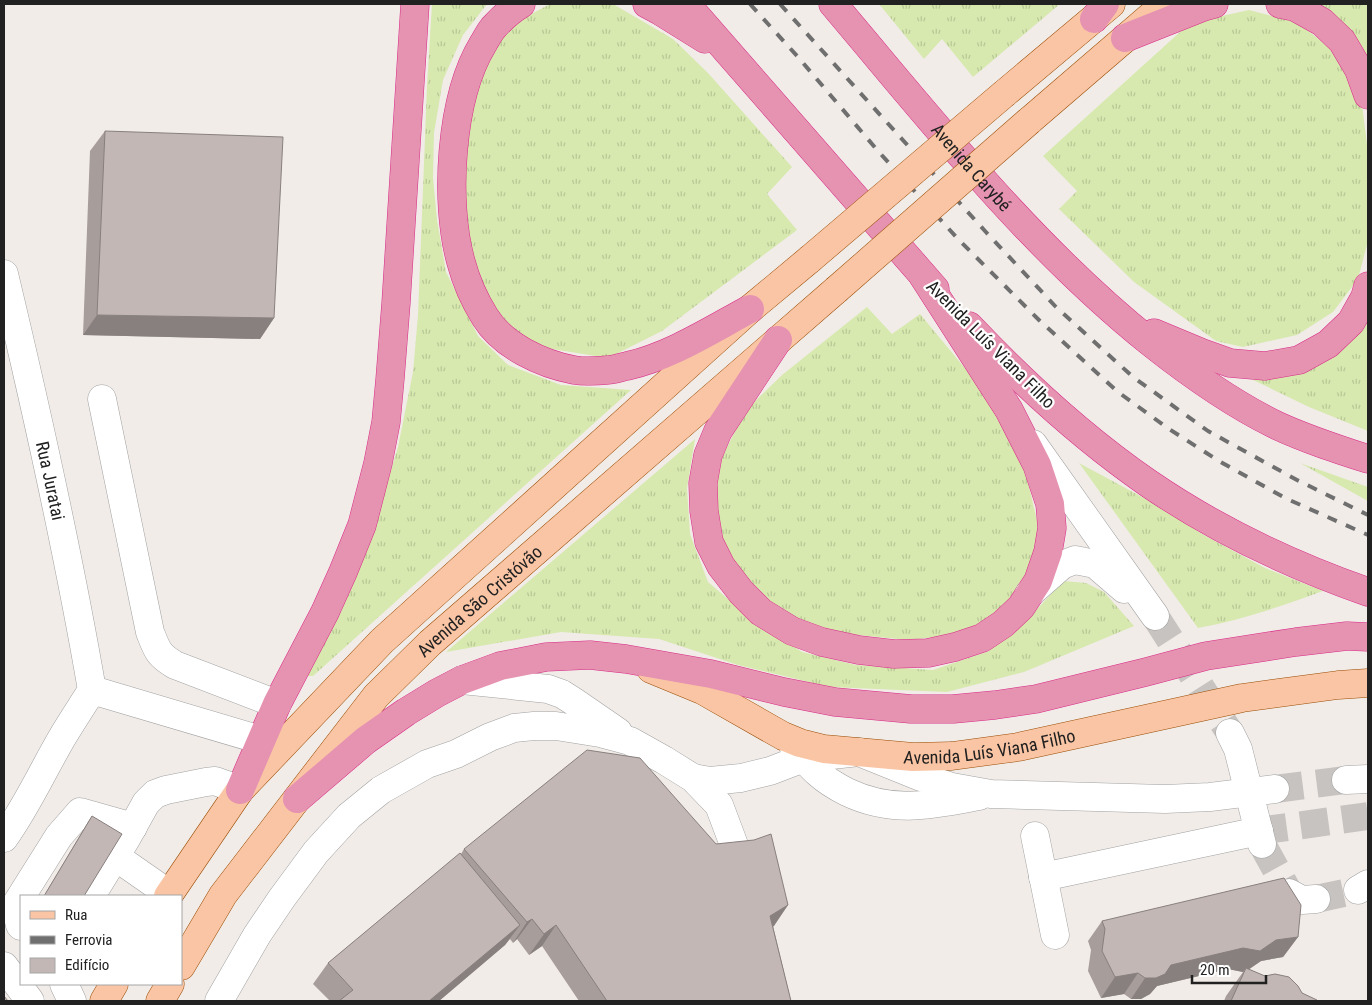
<svg xmlns="http://www.w3.org/2000/svg" width="1372" height="1005" font-family="'Roboto Condensed',sans-serif">
<style>
.grass{fill:url(#grass-tufts)}
.lines{fill:none;stroke-linecap:round;stroke-linejoin:round}
.minor-tunnel{stroke:#c7c3c0;stroke-width:28;stroke-dasharray:28 14;stroke-linecap:butt}
.minor-casing{stroke:#a2a2a2;stroke-width:29}
.major-casing{stroke:#9a4c04;stroke-width:29}
.highway-casing{stroke:#d82c87;stroke-width:29}
.minor{stroke:#fff;stroke-width:28}
.major{stroke:#fac5a4;stroke-width:28}
.highway{stroke:#e692b1;stroke-width:28}
.rail{stroke:#6f6f6f;stroke-width:4;stroke-dasharray:10 10;stroke-linecap:butt}
.major-bridge-casing{stroke:#9a4c04;stroke-width:29;stroke-linecap:butt}
.major-bridge{stroke:#fac5a4;stroke-width:28}
.wall{fill:#a79d9b}
.shaded-wall{fill:#88807e}
.building{fill:#c2b7b4;stroke:#88807e}
.labels{text-anchor:middle;dominant-baseline:central;stroke-width:4.5;stroke-linejoin:round;paint-order:stroke}
.street-label{font-size:18px;fill:#212121;stroke:#fff}
</style>
<defs>
<pattern id="grass-tufts" width="24" height="20" patternUnits="userSpaceOnUse" patternTransform="scale(1.25)"><rect width="24" height="20" fill="#d7e9af"/><path d="M3 7l-1-3M5 7V3M7 7l1-3M15 17l-1-3M17 17v-4M19 17l1-3" fill="none" stroke="#b8c896"/></pattern>
</defs>
<rect width="100%" height="100%" fill="#f1ece8"/>
<g class="grass">
<path d="M 432,4 L 487,4 L 463,35 L 443,80 L 434,133 L 433,178 L 437,220 L 446,272 L 478,336 L 508,365 L 561,385 L 631,390 L 313,676 L 306,676 L 341,612 L 370,539 L 398,447 L 413,372 L 418,315 L 427,87 Z"/>
<path d="M 550,4 L 613,4 L 673,39 L 708,73 L 792,167 L 767,194 L 797,230 L 662,331 L 608,358 L 540,347 L 502,322 L 473,269 L 463,214 L 464,146 L 480,66 L 511,25 Z"/>
<path d="M 879,4 L 1060,4 L 973,77 L 942,39 L 924,59 Z"/>
<path d="M 1315,4 L 1368,4 L 1368,62 Z"/>
<path d="M 1249,10 L 1299,23 L 1339,56 L 1362,104 L 1368,153 L 1368,241 L 1358,279 L 1333,312 L 1297,335 L 1243,347 L 1216,341 L 1134,282 L 1059,209 L 1077,191 L 1043,156 L 1190,23 Z"/>
<path d="M 867,307 L 892,334 L 920,314 L 988,396 L 1026,474 L 1039,529 L 1028,577 L 997,615 L 955,635 L 908,640 L 838,633 L 781,612 L 734,566 L 712,515 L 722,457 L 746,410 L 782,375 Z"/>
<path d="M 1368,320 L 1368,431 L 1309,407 L 1249,378 L 1280,377 L 1341,345 Z"/>
<path d="M 695,439 L 687,488 L 690,534 L 708,582 L 749,617 L 802,652 L 856,665 L 933,670 L 989,651 L 1028,619 L 1063,581 L 1086,583 L 1104,592 L 1134,626 L 1024,672 L 947,692 L 830,687 L 738,665 L 659,639 L 561,632 L 446,652 Z"/>
<path d="M 1079,463 L 1144,498 L 1204,535 L 1265,568 L 1323,591 C 1283,606 1241,620 1198,628 Z"/>
<path d="M 1300,463 L 1368,487 L 1368,501 L 1366,500 Z"/>
</g>
<g class="lines">
<g class="minor-tunnel">
<path d="M 1155,616 L 1230,733"/>
<path d="M 1275,789 L 1346,780"/>
<path d="M 1259,831 L 1368,816"/>
<path d="M 1262,844 L 1289,893"/>
<path d="M 1316,899 L 1358,890"/>
</g>
<g class="minor-casing">
<g id="minor">
<path id="s1" d="M 4,274 C 37,412 68,551 92,690 C 82,706 72,721 63,736 C 43,770 27,806 4,838"/>
<path d="M 102,399 L 150,632 C 157,650 158,655 175,665 L 277,704"/>
<path d="M 1033,444 L 1155,616"/>
<path d="M 1029,594 L 1062,565 L 1075,560 L 1095,564 L 1124,589"/>
<path d="M 462,680 L 548,689 L 562,694 L 573,701 L 618,732"/>
<path d="M 92,690 L 261,740"/>
<path d="M 1230,733 L 1238,749 L 1262,844"/>
<path d="M 794,748 C 802,756 810,766 818,773 C 827,781 837,787 847,792 C 893,814 931,805 979,796"/>
<path d="M 693,778 L 710,781 L 741,778 L 770,771 L 804,758 L 859,752 L 921,777 L 952,787 L 991,794 L 1165,799 L 1210,797 L 1275,789"/>
<path d="M 1346,780 L 1368,779"/>
<path d="M 1035,836 L 1055,935"/>
<path d="M 116,857 L 169,894"/>
<path d="M 1043,877 L 1259,831"/>
<path d="M 1358,890 L 1368,884"/>
<path d="M 1289,893 L 1302,900 L 1316,899"/>
<path d="M 91,896 L 126,839 L 146,803 L 155,794 L 166,790 L 206,782 L 215,781 L 240,790"/>
<path d="M 21,926 L 20,925 L 15,906 L 59,836 L 80,812 L 133,827"/>
<path d="M 4,966 L 30,1001"/>
<path d="M 64,984 L 72,1001"/>
<path d="M 219,1001 L 257,935 L 282,898 L 316,852 L 349,816 L 381,790 L 427,764 L 456,754 L 490,737 L 514,728 L 534,726 L 556,726 L 600,733 L 630,741 L 664,760 L 693,778 L 719,805 L 740,861 L 745,877"/>
</g>
</g>
<g class="major-casing">
<g id="major">
<path d="M 1005,93 L 1111,4"/>
<path d="M 1029,121 L 1165,4"/>
<path id="s2" d="M 651,669 L 702,690 L 783,736 L 800,743 L 824,749 L 913,757 L 952,756 L 1018,747 L 1242,698 L 1338,685 L 1368,683"/>
<path d="M 168,896 L 240,790 L 382,641 L 750,309 L 810,259"/>
<path id="s3" d="M 181,966 L 223,895 L 376,696 L 430,643 L 836,290"/>
<path d="M 104,1001 L 114,984"/>
<path d="M 160,1001 L 170,984"/>
</g>
</g>
<g class="highway-casing">
<g id="highway">
<path d="M 521,4 C 511,10 501,19 493,28 C 489,33 486,39 483,44 C 450,98 444,202 461,262 C 466,281 475,301 485,317 C 503,346 542,364 574,370 C 585,372 598,371 608,370 C 614,370 621,367 627,366 C 671,356 711,330 750,309"/>
<path d="M 647,4 L 660,11 L 705,39"/>
<path d="M 686,4 L 935,289"/>
<path id="s4" d="M 833,4 C 933,122 1029,245 1150,342 C 1189,373 1231,403 1276,425 C 1306,439 1337,449 1368,459"/>
<path d="M 1280,4 L 1295,7 L 1322,22 L 1342,41 L 1359,70 L 1368,95"/>
<path d="M 1094,19 L 1105,4"/>
<path d="M 1125,38 L 1203,7 L 1214,4"/>
<path d="M 969,326 C 1023,383 1083,438 1148,483 C 1215,529 1291,565 1368,592"/>
<path d="M 1154,333 L 1202,353 L 1230,363 L 1265,366 L 1299,360 L 1328,344 L 1351,322 L 1365,297 L 1368,286"/>
<path d="M 778,340 L 718,431 L 708,455 L 703,483 L 704,511 L 709,542 L 721,566 L 741,592 L 761,612 L 792,631 L 822,642 L 859,650 L 894,654 L 928,653 L 955,647 L 982,638 L 1003,624 L 1021,607 L 1038,581 L 1048,552 L 1052,528 L 1050,504 L 1037,465 L 1009,410 L 923,276"/>
<path d="M 240,790 L 277,704 L 325,612 L 343,572 L 362,525 L 378,463 L 386,422 L 390,379 L 396,303 L 415,4"/>
<path d="M 297,799 L 366,740 L 406,712 L 437,693 L 462,680 L 500,666 L 546,657 L 590,655 L 626,659 L 711,674 L 784,692 L 835,702 L 911,709 L 953,709 L 995,705 L 1036,699 L 1146,672 L 1206,656 L 1296,642 L 1347,636 L 1368,637"/>
</g>
</g>
<use href="#minor" class="minor"/>
<use href="#major" class="major"/>
<use href="#highway" class="highway"/>
<g class="rail">
<path d="M 750,4 L 798,57 L 878,151 L 958,239 L 1040,321 L 1118,392 L 1169,429 L 1219,461 L 1285,498 L 1368,535"/>
<path d="M 780,4 L 985,231 L 1056,307 L 1133,377 L 1208,431 L 1297,480 L 1368,515"/>
</g>
<g class="major-bridge-casing">
<g id="major-bridge">
<path d="M 810,259 L 1005,93"/>
<path d="M 836,290 L 1029,121"/>
</g>
</g>
<use href="#major-bridge" class="major-bridge"/>
</g>
<g class="wall">
<path d="M 105,131 L 274,318 L 260,339 L 83,335 L 90,151 Z"/>
<path d="M 92,816 L 84,896 L 44,896 L 88,822 Z"/>
<path d="M 716,844 L 788,905 L 773,926 L 791,1001 L 579,1001 L 542,946 L 529,955 L 517,939 L 513,943 L 510,939 L 505,945 L 439,1001 L 330,1001 L 313,984 L 328,963 L 461,854 L 464,849 Z"/>
<path d="M 1102,921 L 1298,937 L 1283,957 L 1261,961 L 1249,969 L 1302,993 L 1317,1001 L 1224,1001 L 1226,996 L 1243,972 L 1228,969 L 1157,986 L 1150,994 L 1141,999 L 1131,999 L 1124,994 L 1101,998 L 1088,971 L 1091,950 L 1088,941 Z"/>
</g>
<g class="shaded-wall">
<path d="M 97,315 L 274,318 L 260,339 L 83,335 Z"/>
<path d="M 788,905 L 774,926 L 756,937 L 770,916 Z"/>
<path d="M 532,919 L 517,939 L 513,943 L 527,922 Z"/>
<path d="M 520,925 L 505,945 L 439,1001 L 429,1001 Z"/>
<path d="M 556,925 L 542,946 L 529,955 L 544,934 Z"/>
<path d="M 1298,937 L 1283,957 L 1261,961 L 1245,972 L 1246,968 L 1243,972 L 1228,969 L 1157,986 L 1150,994 L 1141,999 L 1131,999 L 1145,978 L 1171,965 L 1276,940 Z"/>
<path d="M 1138,973 L 1124,994 L 1101,998 L 1115,977 Z"/>
</g>
<g class="building">
<path d="M 105,131 L 283,137 L 274,318 L 97,315 Z"/>
<path d="M 587,750 L 640,758 L 716,844 L 754,840 L 771,834 L 788,905 L 770,916 L 791,1001 L 607,1001 L 556,925 L 544,934 L 532,919 L 527,922 L 464,849 Z"/>
<path d="M 92,816 L 122,834 L 84,896 L 44,896 Z"/>
<path d="M 460,853 L 520,925 L 429,1001 L 339,1001 L 353,990 L 328,963 Z"/>
<path d="M 1284,878 L 1301,905 L 1298,937 L 1276,940 L 1260,951 L 1243,948 L 1171,965 L 1165,974 L 1156,978 L 1145,978 L 1138,973 L 1115,977 L 1102,951 L 1105,929 L 1102,921 Z"/>
<path d="M 1246,968 L 1265,976 L 1275,974 L 1289,977 L 1298,986 L 1302,993 L 1317,1000 L 1317,1001 L 1231,1001 Z"/>
<path d="M 4,996 L 8,1001 L 4,1001 Z"/>
</g>
<g class="labels">
<g class="street-label">
<text stroke="none"><textPath href="#s4" startOffset="214">Avenida Carybé</textPath></text>
<text transform="translate(991 344) rotate(45)">Avenida Luís Viana Filho</text>
<text stroke="none"><textPath href="#s1" startOffset="212">Rua Juratai</textPath></text>
<text stroke="none"><textPath href="#s3" startOffset="474">Avenida São Cristóvão</textPath></text>
<text stroke="none"><textPath href="#s2" startOffset="358">Avenida Luís Viana Filho</textPath></text>
</g>
</g>
<rect width="1372" height="1005" fill="none" stroke="#212121" stroke-width="10"/>
<rect x="20" y="895" width="162" height="90" fill="#ffffff" stroke="#a6a6a6"/>
<rect x="30" y="911" width="25" height="8" fill="#fac5a4" stroke="#a6a6a6"/>
<text x="65" y="920" font-size="15" fill="#212121">Rua</text>
<rect x="30" y="936" width="25" height="8" fill="#6f6f6f" stroke="#a6a6a6"/>
<text x="65" y="945" font-size="15" fill="#212121">Ferrovia</text>
<rect x="30" y="958" width="25" height="15" fill="#c2b7b4" stroke="#a6a6a6"/>
<text x="65" y="970" font-size="15" fill="#212121">Edifício</text>
<path d="M1192 975v8h74v-8" fill="none" stroke="#212121" stroke-width="2.5"/>
<text x="1200" y="975" font-size="15" fill="#212121" stroke="#ffffff" stroke-width="4" paint-order="stroke">20 m</text>
</svg>
